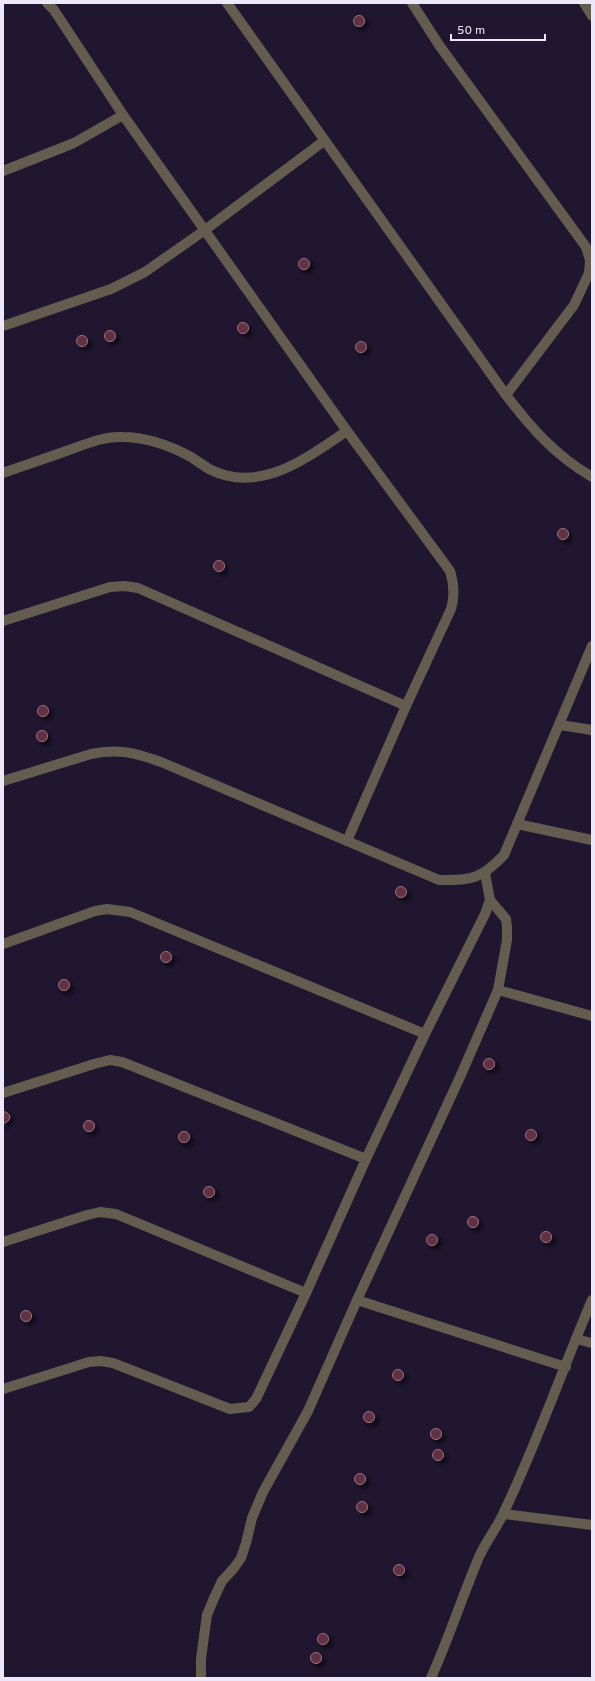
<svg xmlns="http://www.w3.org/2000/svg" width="595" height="1681" font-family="Overpass,sans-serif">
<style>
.building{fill:#643042;stroke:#98727d;filter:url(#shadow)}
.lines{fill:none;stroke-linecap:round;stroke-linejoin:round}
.minor{stroke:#655c50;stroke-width:10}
.tertiary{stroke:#655c50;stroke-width:10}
</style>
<defs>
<filter id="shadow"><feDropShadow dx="3.5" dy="3.5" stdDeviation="2" flood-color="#0009"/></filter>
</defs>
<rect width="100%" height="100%" fill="#201630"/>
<g class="building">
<circle cx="359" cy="21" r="5.5"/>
<circle cx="304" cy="264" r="5.5"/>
<circle cx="243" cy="328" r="5.5"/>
<circle cx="110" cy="336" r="5.5"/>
<circle cx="82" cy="341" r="5.5"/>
<circle cx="361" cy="347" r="5.5"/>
<circle cx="563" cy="534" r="5.5"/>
<circle cx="219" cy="566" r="5.5"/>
<circle cx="43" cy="711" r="5.5"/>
<circle cx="42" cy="736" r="5.5"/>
<circle cx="401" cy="892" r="5.5"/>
<circle cx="166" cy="957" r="5.5"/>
<circle cx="64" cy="985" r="5.5"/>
<circle cx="489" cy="1064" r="5.5"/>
<path d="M 3,1112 L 6,1112 L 10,1116 L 9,1120 L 5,1123 L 3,1123 Z"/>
<circle cx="89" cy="1126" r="5.5"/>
<circle cx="531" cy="1135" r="5.5"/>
<circle cx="184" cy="1137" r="5.5"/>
<circle cx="209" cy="1192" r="5.5"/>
<circle cx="473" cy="1222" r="5.5"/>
<circle cx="546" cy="1237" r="5.5"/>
<circle cx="432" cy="1240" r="5.5"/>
<circle cx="26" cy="1316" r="5.5"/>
<circle cx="398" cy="1375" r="5.5"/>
<circle cx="369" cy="1417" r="5.5"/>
<circle cx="436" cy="1434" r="5.5"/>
<circle cx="438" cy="1455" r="5.5"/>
<circle cx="360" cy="1479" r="5.5"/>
<circle cx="362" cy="1507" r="5.5"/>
<circle cx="399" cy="1570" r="5.5"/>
<circle cx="323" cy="1639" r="5.5"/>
<circle cx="316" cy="1658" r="5.5"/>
</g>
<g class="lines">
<g class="minor">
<path d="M 47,3 L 54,10 L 123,115 L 347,431 L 450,571 C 454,584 455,596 451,609 L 406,706 L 347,841"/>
<path d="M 227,3 L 506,395 C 532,429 555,455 592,477"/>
<path d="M 412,3 L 439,45 L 586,247 L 590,260 L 589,273 L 574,305 L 506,395"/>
<path d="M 584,3 L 592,16"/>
<path d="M 3,171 L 74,143 L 123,115"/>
<path d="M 3,326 L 111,289 L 145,272 L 205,230 L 324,141"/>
<path d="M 3,473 C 25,465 47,458 69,450 C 86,444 104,436 122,437 C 147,437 169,445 191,457 C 197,461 203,465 209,469 C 260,495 306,458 347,431"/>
<path d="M 3,621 L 110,587 L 125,586 L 138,588 L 406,706"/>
<path d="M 517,824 L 592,840"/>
<path d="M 3,944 L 95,911 L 107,909 L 130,912 L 425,1034"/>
<path d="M 498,990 L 592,1016"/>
<path d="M 3,1093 L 94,1064 L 110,1060 L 122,1062 L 366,1159"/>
<path d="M 3,1242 L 87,1215 L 100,1212 L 116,1214 L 306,1293"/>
<path d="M 357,1300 L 566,1367"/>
<path d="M 576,1339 L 592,1343"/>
<path d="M 3,1389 L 89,1362 L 100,1361 L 113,1363 L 230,1409 L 249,1407 L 256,1399 L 306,1293 L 366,1159 L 425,1034 L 485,914 L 490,900 L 485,873"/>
<path d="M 504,1514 L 592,1525"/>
<path d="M 201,1678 L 201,1658 L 207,1615 L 214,1598 L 222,1581 L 234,1568 L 241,1558 L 246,1543 L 252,1518 L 263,1492 L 308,1411 L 357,1300 L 460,1077 L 498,990 L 507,940 L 507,927 L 506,919 L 490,900"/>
<path d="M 431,1678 C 449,1638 462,1597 479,1557 C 486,1541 497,1528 504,1512 C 537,1443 562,1370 592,1300"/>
</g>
<g class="tertiary">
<path d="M 560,725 L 592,730"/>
<path d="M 3,781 L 91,754 C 118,748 136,753 161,762 L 439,880 C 472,881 482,878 504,855 L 592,646"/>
</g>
</g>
<rect width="595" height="1681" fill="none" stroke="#ece7f9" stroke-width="8"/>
<path d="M451 34v6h94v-6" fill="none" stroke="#ece7f9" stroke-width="2"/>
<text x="457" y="34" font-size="12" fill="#ece7f9" stroke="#201630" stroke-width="3" paint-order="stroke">50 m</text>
</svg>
